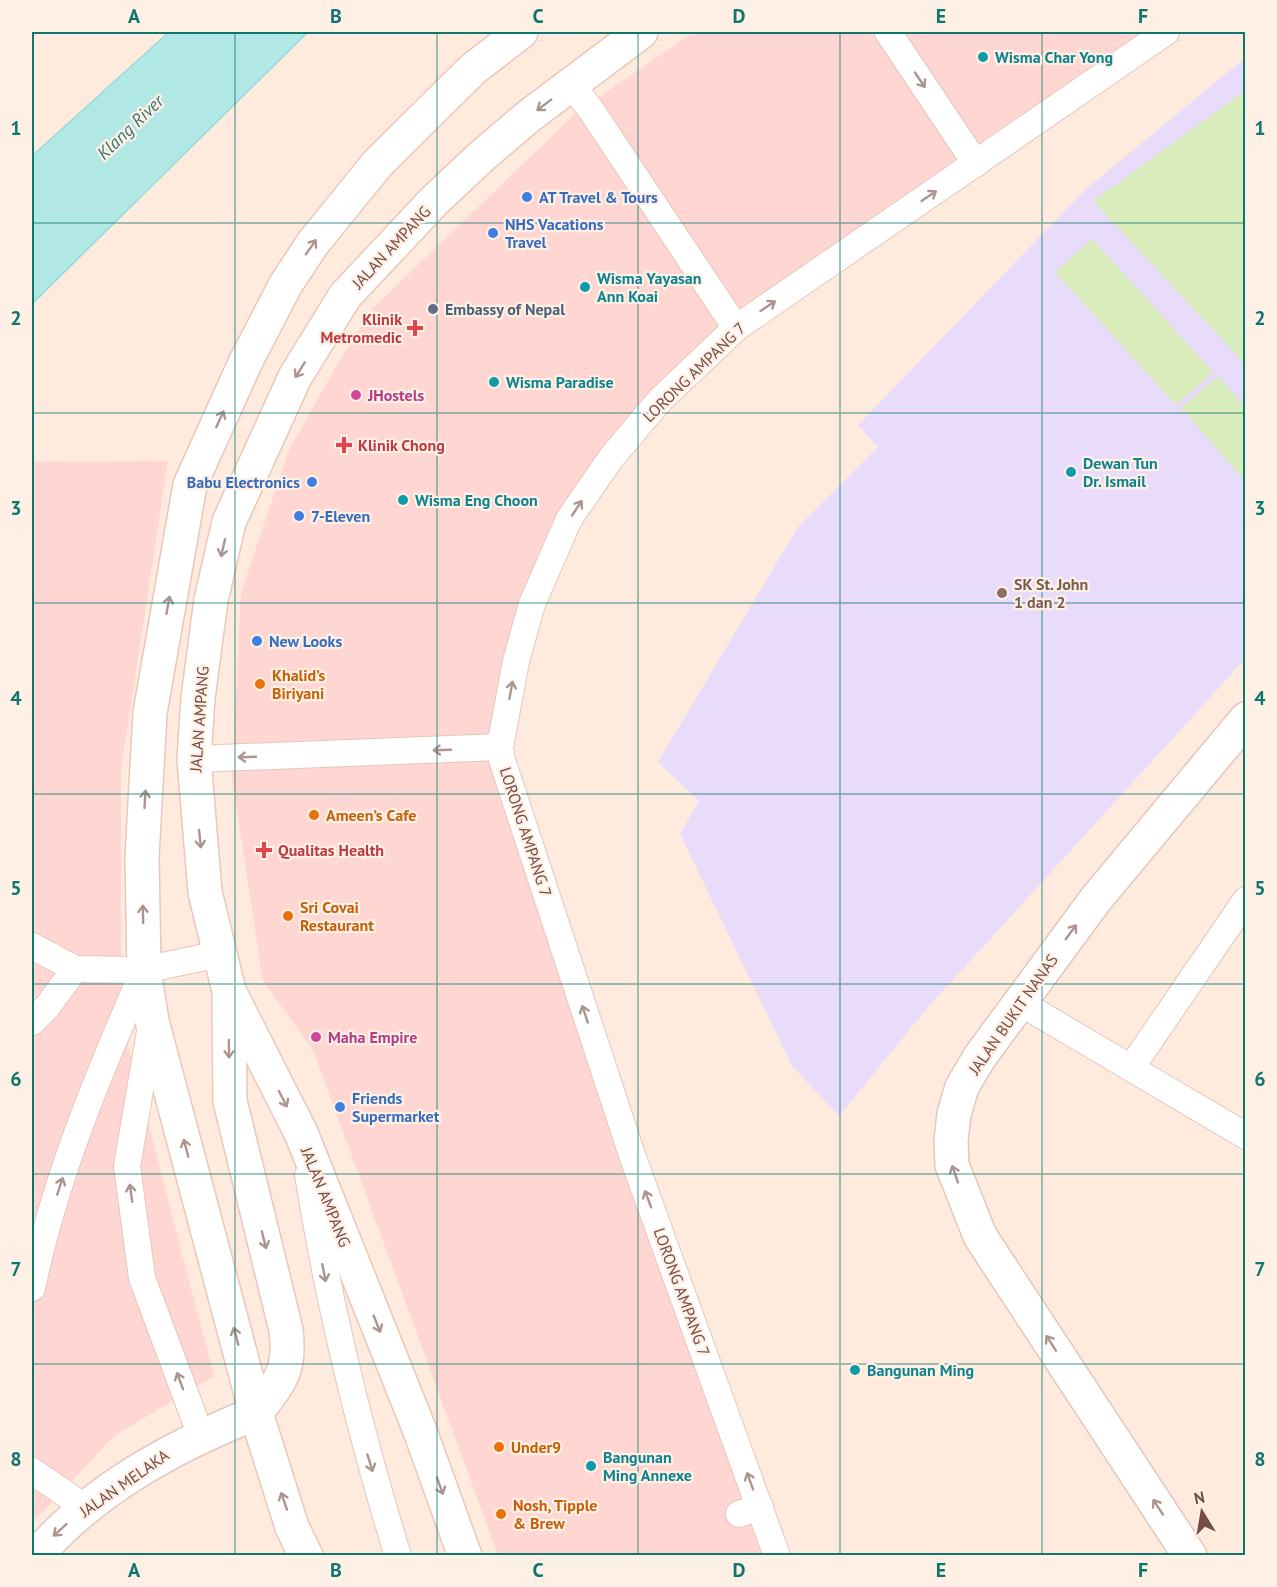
<svg xmlns="http://www.w3.org/2000/svg" width="1277" height="1587" font-family="'PT Sans',sans-serif">
<style>
.commercial{fill:#ffd6d1}
.education{fill:#e9dbfa}
.green{fill:#d8ecbc}
.water{fill:#b1e8e6;stroke:#97dbd9;stroke-width:1.5}
.lines{fill:none;stroke-linecap:round;stroke-linejoin:round}
.lane-casing{stroke:#e4c7bc;stroke-width:28}
.street-casing{stroke:#e4c7bc;stroke-width:36}
.secondary-casing{stroke:#eac7b9;stroke-width:36}
.lane{stroke:#fff;stroke-width:26}
.street{stroke:#fff;stroke-width:33}
.secondary{stroke:#fff;stroke-width:33}
.oneway{stroke:#ac948f}
.grid{fill:none;stroke:#0f766e;stroke-width:1.5;stroke-opacity:0.55}
.culture-dot{fill:#0f9aa8;stroke:#fff0e6;stroke-width:2}
.shop-dot{fill:#3f7fe0;stroke:#fff0e6;stroke-width:2}
.service-dot{fill:#5c6f8a;stroke:#fff0e6;stroke-width:2}
.health-dot{fill:#e0444e;stroke:#fff0e6;stroke-width:2}
.hotel-dot{fill:#d1479c;stroke:#fff0e6;stroke-width:2}
.education-dot{fill:#8d6e63;stroke:#fff0e6;stroke-width:2}
.food-dot{fill:#e8710a;stroke:#fff0e6;stroke-width:2}
.labels{text-anchor:middle;dominant-baseline:central;stroke-width:4.5;stroke-linejoin:round;paint-order:stroke}
.culture-label{font-size:16px;font-weight:bold;fill:#0d838f;stroke:#fff0e6;text-anchor:start}
.shop-label{font-size:16px;font-weight:bold;fill:#366cbe;stroke:#fff0e6;text-anchor:start}
.street-label{font-size:16px;fill:#754d44;stroke:#fff0e6}
.service-label{font-size:16px;font-weight:bold;fill:#4e5e75;stroke:#fff0e6;text-anchor:start}
.health-label{font-size:16px;font-weight:bold;fill:#be3a42;stroke:#fff0e6;text-anchor:start}
.hotel-label{font-size:16px;font-weight:bold;fill:#b23c85;stroke:#fff0e6;text-anchor:start}
.education-label{font-size:16px;font-weight:bold;fill:#785e54;stroke:#fff0e6;text-anchor:start}
.food-label{font-size:16px;font-weight:bold;fill:#c56008;stroke:#fff0e6;text-anchor:start}
.water-label{font-size:18px;font-style:italic;fill:#357574;stroke:#fff0e6}
.neatline{fill:none;stroke:#0f766e;stroke-width:2}
.grid-label{font-size:20px;text-anchor:middle;font-weight:bold;fill:#0f766e}
</style>
<rect width="100%" height="100%" fill="#feebde"/>
<g class="commercial">
<path d="M 694,32 L 1143,32 L 719,328 L 519,603 L 497,686 L 491,738 L 493,774 L 591,1065 L 767,1555 L 498,1555 L 313,1050 L 263,981 L 232,778 L 241,592 L 289,450 L 334,370 L 372,309 L 577,112 Z"/>
<path d="M 168,461 L 121,769 L 121,1018 L 214,1376 L 114,1436 L 32,1523 L 32,462 Z"/>
</g>
<path class="education" d="M 1245,58 L 1245,659 L 929,1006 L 839,1116 L 792,1066 L 680,834 L 699,801 L 658,762 L 798,527 L 878,447 L 858,425 L 1086,189 Z"/>
<g class="green">
<path d="M 1245,91 L 1245,364 L 1093,201 Z"/>
<path d="M 1092,239 L 1213,372 L 1176,405 L 1055,272 Z"/>
<path d="M 1218,376 L 1245,407 L 1245,481 L 1181,408 Z"/>
</g>
<path class="water" d="M 169,32 L 308,32 L 32,304 L 32,156 Z"/>
<g class="lines">
<g class="lane-casing">
<g id="lane">
<path d="M 888,32 L 976,164"/>
<path d="M 571,84 L 591,110 L 736,328"/>
<path d="M 194,759 L 500,747"/>
<path d="M 32,946 L 75,969 L 144,970 L 219,954"/>
<path d="M 1019,1002 L 1246,1136"/>
<path d="M 32,1022 L 47,1007 L 75,969"/>
<path d="M 151,1026 L 127,1166 L 142,1278 L 201,1436"/>
<path d="M 1131,1068 L 1246,900"/>
<path d="M 308,1175 C 329,1306 359,1429 398,1556"/>
<path d="M 32,1288 C 55,1177 99,1073 144,970"/>
<path d="M 32,1471 L 86,1508"/>
<path d="M 739,1514 L 760,1507"/>
<path d="M 777,1556 L 632,1155 L 502,760 L 500,747 L 516,661 L 532,604 L 569,519 L 611,458 L 660,400 L 736,328 L 1166,32"/>
</g>
</g>
<g class="street-casing">
<g id="street">
<path d="M 36,1556 C 95,1488 174,1446 256,1413"/>
<path d="M 1190,1556 L 980,1236 L 952,1165 L 951,1141 L 954,1114 L 962,1087 L 979,1058 L 1096,899 L 1246,719"/>
</g>
</g>
<g class="secondary-casing">
<g id="secondary">
<path d="M 229,998 L 230,1101 L 286,1330 C 291,1372 280,1381 256,1413"/>
<path d="M 306,1556 L 292,1527 L 256,1413 L 152,1021 L 144,970 L 142,857 L 150,713 L 190,485 L 246,361 L 286,284 L 313,243 L 378,163 L 473,69 L 521,32"/>
<path d="M 465,1556 L 420,1431 L 301,1133 L 229,991 L 205,892 L 194,759 L 198,698 L 211,600 L 229,522 L 295,377 L 345,296 L 434,201 L 482,156 L 529,116 L 641,32"/>
</g>
</g>
<use href="#lane" class="lane"/>
<use href="#street" class="street"/>
<use href="#secondary" class="secondary"/>
</g>
<defs><path id="oneway-shaft" d="M-6 0H5M1.5-3L5.5 0L1.5 3" fill="none" stroke-width="1.6" stroke-linecap="round" stroke-linejoin="round" transform="scale(1.5)"/></defs>
<g class="oneway">
<use href="#oneway-shaft" transform="translate(920 80) rotate(56)"/>
<use href="#oneway-shaft" transform="translate(544 105) rotate(143)"/>
<use href="#oneway-shaft" transform="translate(929 196) rotate(-34)"/>
<use href="#oneway-shaft" transform="translate(311 247) rotate(-55)"/>
<use href="#oneway-shaft" transform="translate(768 306) rotate(-34)"/>
<use href="#oneway-shaft" transform="translate(300 370) rotate(122)"/>
<use href="#oneway-shaft" transform="translate(220 419) rotate(-65)"/>
<use href="#oneway-shaft" transform="translate(577 508) rotate(-56)"/>
<use href="#oneway-shaft" transform="translate(223 548) rotate(103)"/>
<use href="#oneway-shaft" transform="translate(168 605) rotate(-80)"/>
<use href="#oneway-shaft" transform="translate(511 690) rotate(-80)"/>
<use href="#oneway-shaft" transform="translate(442 750) rotate(178)"/>
<use href="#oneway-shaft" transform="translate(247 757) rotate(178)"/>
<use href="#oneway-shaft" transform="translate(145 799) rotate(-87)"/>
<use href="#oneway-shaft" transform="translate(200 839) rotate(84)"/>
<use href="#oneway-shaft" transform="translate(143 914) rotate(-91)"/>
<use href="#oneway-shaft" transform="translate(1071 932) rotate(-54)"/>
<use href="#oneway-shaft" transform="translate(585 1014) rotate(-108)"/>
<use href="#oneway-shaft" transform="translate(229 1049) rotate(89)"/>
<use href="#oneway-shaft" transform="translate(283 1099) rotate(63)"/>
<use href="#oneway-shaft" transform="translate(186 1148) rotate(-105)"/>
<use href="#oneway-shaft" transform="translate(955 1174) rotate(-109)"/>
<use href="#oneway-shaft" transform="translate(60 1186) rotate(-72)"/>
<use href="#oneway-shaft" transform="translate(131 1193) rotate(-98)"/>
<use href="#oneway-shaft" transform="translate(648 1199) rotate(-110)"/>
<use href="#oneway-shaft" transform="translate(264 1240) rotate(76)"/>
<use href="#oneway-shaft" transform="translate(324 1273) rotate(79)"/>
<use href="#oneway-shaft" transform="translate(377 1324) rotate(68)"/>
<use href="#oneway-shaft" transform="translate(236 1336) rotate(-105)"/>
<use href="#oneway-shaft" transform="translate(1051 1343) rotate(-123)"/>
<use href="#oneway-shaft" transform="translate(180 1381) rotate(-110)"/>
<use href="#oneway-shaft" transform="translate(370 1463) rotate(73)"/>
<use href="#oneway-shaft" transform="translate(750 1481) rotate(-110)"/>
<use href="#oneway-shaft" transform="translate(440 1486) rotate(70)"/>
<use href="#oneway-shaft" transform="translate(284 1501) rotate(-109)"/>
<use href="#oneway-shaft" transform="translate(1158 1507) rotate(-123)"/>
<use href="#oneway-shaft" transform="translate(60 1530) rotate(138)"/>
</g>
<path class="grid" d="M 235,32 L 235,1556M 437,32 L 437,1556M 638,32 L 638,1556M 840,32 L 840,1556M 1042,32 L 1042,1556M 32,223 L 1246,223M 32,413 L 1246,413M 32,603 L 1246,603M 32,794 L 1246,794M 32,984 L 1246,984M 32,1174 L 1246,1174M 32,1364 L 1246,1364"/>
<g class="culture-dot">
<circle cx="983" cy="57" r="6"/>
<circle cx="585" cy="287" r="6"/>
<circle cx="494" cy="382" r="6"/>
<circle cx="1071" cy="472" r="6"/>
<circle cx="403" cy="500" r="6"/>
<circle cx="855" cy="1370" r="6"/>
<circle cx="591" cy="1466" r="6"/>
</g>
<g class="shop-dot">
<circle cx="527" cy="197" r="6"/>
<circle cx="493" cy="233" r="6"/>
<circle cx="312" cy="482" r="6"/>
<circle cx="299" cy="516" r="6"/>
<circle cx="257" cy="641" r="6"/>
<circle cx="340" cy="1107" r="6"/>
</g>
<circle class="service-dot" cx="433" cy="309" r="6"/>
<g class="health-dot">
<path d="M412 319h6v6h6v6h-6v6h-6v-6h-6v-6h6z"/>
<path d="M341 436h6v6h6v6h-6v6h-6v-6h-6v-6h6z"/>
<path d="M261 841h6v6h6v6h-6v6h-6v-6h-6v-6h6z"/>
</g>
<g class="hotel-dot">
<circle cx="356" cy="395" r="6"/>
<circle cx="316" cy="1037" r="6"/>
</g>
<circle class="education-dot" cx="1002" cy="593" r="6"/>
<g class="food-dot">
<circle cx="260" cy="684" r="6"/>
<circle cx="314" cy="815" r="6"/>
<circle cx="288" cy="916" r="6"/>
<circle cx="499" cy="1447" r="6"/>
<circle cx="501" cy="1514" r="6"/>
</g>
<g class="labels">
<g class="culture-label">
<text x="995" y="57">Wisma Char Yong</text>
<text x="597" y="278">Wisma Yayasan<tspan x="597" dy="18">Ann Koai</tspan></text>
<text x="506" y="382">Wisma Paradise</text>
<text x="1083" y="463">Dewan Tun<tspan x="1083" dy="18">Dr. Ismail</tspan></text>
<text x="415" y="500">Wisma Eng Choon</text>
<text x="867" y="1370">Bangunan Ming</text>
<text x="603" y="1457">Bangunan<tspan x="603" dy="18">Ming Annexe</tspan></text>
</g>
<g class="shop-label">
<text x="539" y="197">AT Travel &amp; Tours</text>
<text x="505" y="224">NHS Vacations<tspan x="505" dy="18">Travel</tspan></text>
<text x="300" y="482" text-anchor="end">Babu Electronics</text>
<text x="311" y="516">7-Eleven</text>
<text x="269" y="641">New Looks</text>
<text x="352" y="1098">Friends<tspan x="352" dy="18">Supermarket</tspan></text>
</g>
<g class="street-label">
<text transform="translate(391 247) rotate(-47)">JALAN AMPANG</text>
<text transform="translate(694 372) rotate(-44)">LORONG AMPANG 7</text>
<text transform="translate(199 719) rotate(-86)">JALAN AMPANG</text>
<text transform="translate(526 832) rotate(72)">LORONG AMPANG 7</text>
<text transform="translate(1013 1014) rotate(-55)">JALAN BUKIT NANAS</text>
<text transform="translate(326 1197) rotate(68)">JALAN AMPANG</text>
<text transform="translate(682 1292) rotate(70)">LORONG AMPANG 7</text>
<text transform="translate(124 1483) rotate(-35)">JALAN MELAKA</text>
</g>
<g class="service-label">
<text x="445" y="309">Embassy of Nepal</text>
</g>
<g class="health-label">
<text x="402" y="319" text-anchor="end">Klinik<tspan x="402" dy="18">Metromedic</tspan></text>
<text x="358" y="445">Klinik Chong</text>
<text x="278" y="850">Qualitas Health</text>
</g>
<g class="hotel-label">
<text x="368" y="395">JHostels</text>
<text x="328" y="1037">Maha Empire</text>
</g>
<g class="education-label">
<text x="1014" y="584">SK St. John<tspan x="1014" dy="18">1 dan 2</tspan></text>
</g>
<g class="food-label">
<text x="272" y="675">Khalid’s<tspan x="272" dy="18">Biriyani</tspan></text>
<text x="326" y="815">Ameen’s Cafe</text>
<text x="300" y="907">Sri Covai<tspan x="300" dy="18">Restaurant</tspan></text>
<text x="511" y="1447">Under9</text>
<text x="513" y="1505">Nosh, Tipple<tspan x="513" dy="18">&amp; Brew</tspan></text>
</g>
<g class="water-label">
<text transform="translate(130 127) rotate(-44)">Klang River</text>
</g>
</g>
<rect width="1277" height="1587" fill="none" stroke="#fff0e6" stroke-width="66"/>
<g transform="translate(1202 1512) rotate(349)" stroke="#fff0e6" stroke-width="4.5" paint-order="stroke">
<path d="M0-4.5L10 22L0 15L-10 22Z" fill="#754d44"/>
<text y="-9" font-size="16" font-weight="bold" text-anchor="middle" fill="#754d44">N</text>
</g>
<rect x="33" y="33" width="1211" height="1521" class="neatline"/>
<g class="grid-label">
<text x="134" y="23">A</text>
<text x="336" y="23">B</text>
<text x="538" y="23">C</text>
<text x="739" y="23">D</text>
<text x="941" y="23">E</text>
<text x="1143" y="23">F</text>
<text x="16" y="135">1</text>
<text x="1260" y="135">1</text>
<text x="16" y="325">2</text>
<text x="1260" y="325">2</text>
<text x="16" y="515">3</text>
<text x="1260" y="515">3</text>
<text x="16" y="705">4</text>
<text x="1260" y="705">4</text>
<text x="16" y="895">5</text>
<text x="1260" y="895">5</text>
<text x="16" y="1086">6</text>
<text x="1260" y="1086">6</text>
<text x="16" y="1276">7</text>
<text x="1260" y="1276">7</text>
<text x="16" y="1466">8</text>
<text x="1260" y="1466">8</text>
<text x="134" y="1577">A</text>
<text x="336" y="1577">B</text>
<text x="538" y="1577">C</text>
<text x="739" y="1577">D</text>
<text x="941" y="1577">E</text>
<text x="1143" y="1577">F</text>
</g>
</svg>
